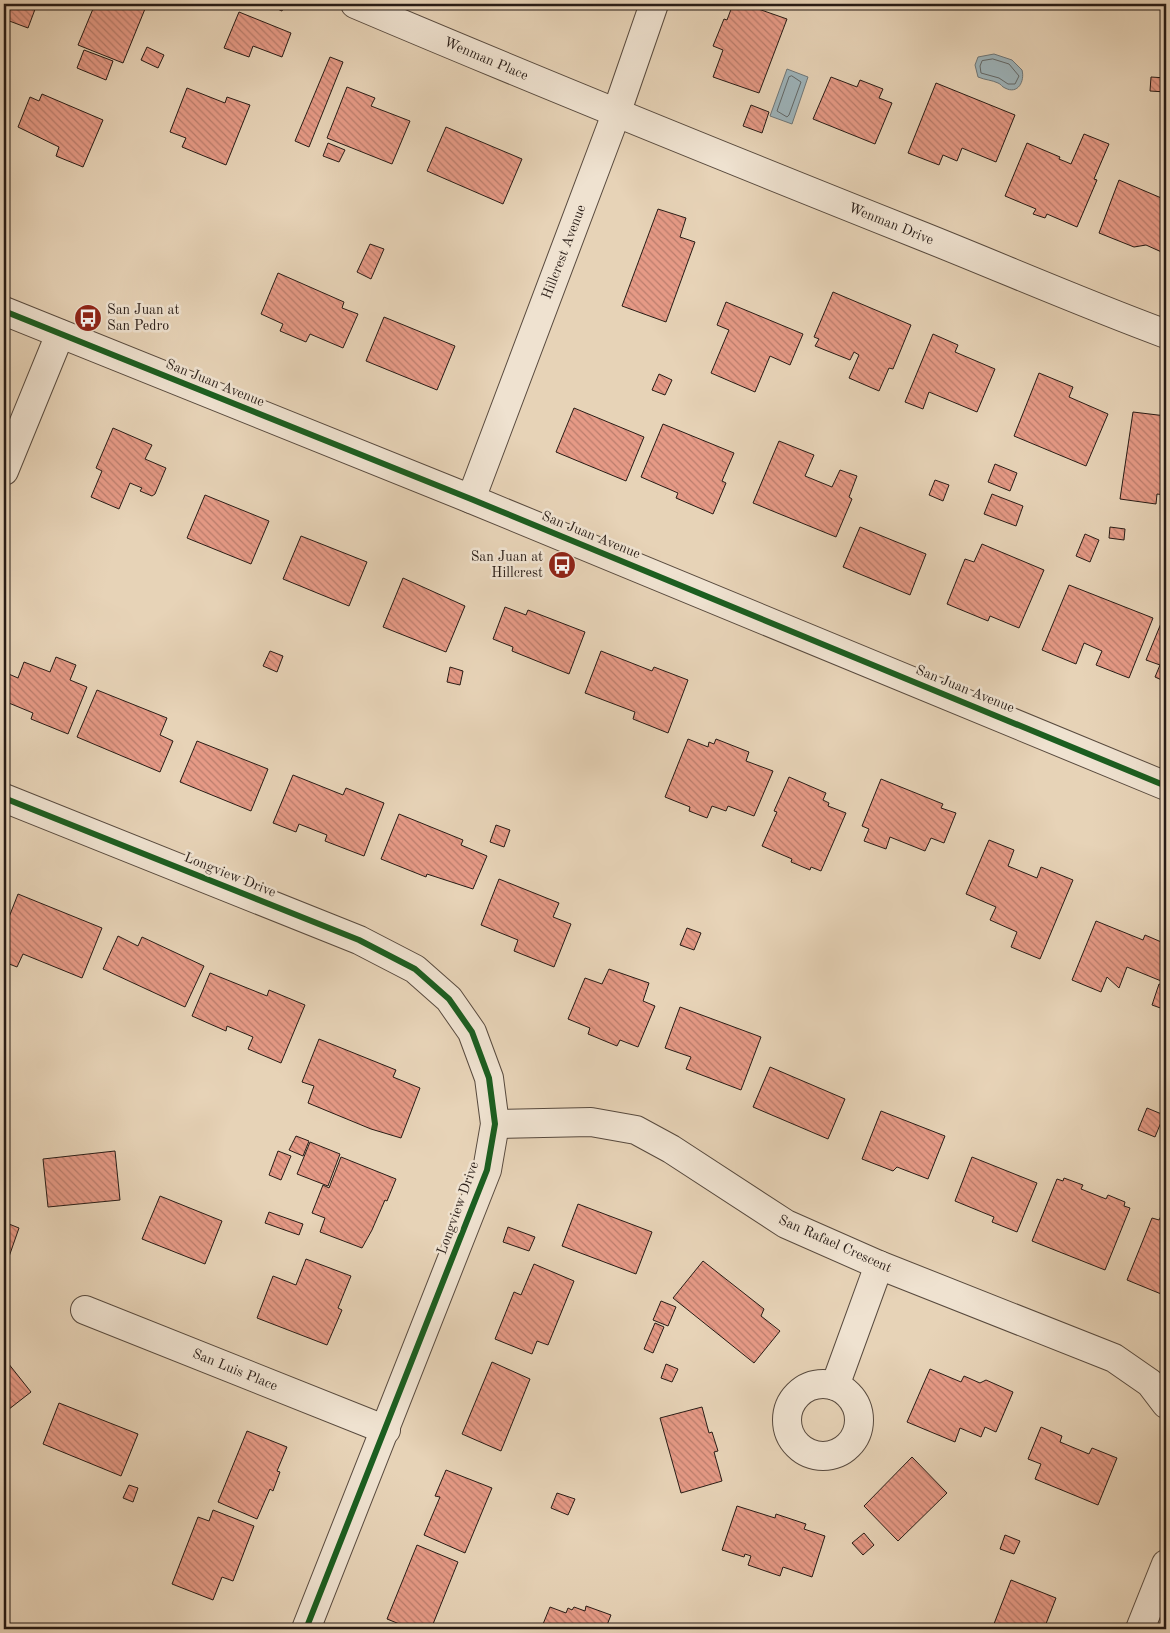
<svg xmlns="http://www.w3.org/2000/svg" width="1170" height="1633" font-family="'Old Standard TT',serif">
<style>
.water{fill:#9db4bb;stroke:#6e7779}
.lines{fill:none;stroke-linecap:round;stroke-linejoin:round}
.shore{stroke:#626868;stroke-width:1}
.building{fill:url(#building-back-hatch);stroke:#281c16}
.minor-casing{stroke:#584a3e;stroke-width:30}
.minor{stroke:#efe2d0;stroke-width:28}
.cycleway-casing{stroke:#efe2d0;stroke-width:9}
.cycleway{stroke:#1b5e20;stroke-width:6}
.labels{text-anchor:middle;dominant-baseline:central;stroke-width:5;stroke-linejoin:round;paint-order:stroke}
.street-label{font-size:14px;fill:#281c16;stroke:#efe2d0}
.poi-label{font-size:14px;fill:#281c16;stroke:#efe2d0;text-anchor:start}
</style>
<defs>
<pattern id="building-back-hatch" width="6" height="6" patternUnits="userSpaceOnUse" patternTransform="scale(1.25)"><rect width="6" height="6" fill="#e69a86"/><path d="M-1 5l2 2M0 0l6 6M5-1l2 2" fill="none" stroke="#ba7d6d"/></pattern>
</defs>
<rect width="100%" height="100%" fill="#e7d3b7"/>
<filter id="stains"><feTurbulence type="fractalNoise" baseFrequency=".004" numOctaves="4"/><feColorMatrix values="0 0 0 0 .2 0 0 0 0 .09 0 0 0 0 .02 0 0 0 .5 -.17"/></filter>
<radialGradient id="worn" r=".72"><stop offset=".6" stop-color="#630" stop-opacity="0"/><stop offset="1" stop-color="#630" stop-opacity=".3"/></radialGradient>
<g class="water">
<path d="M 994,54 L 1012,60 L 1022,70 C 1025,81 1018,95 1005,88 C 1002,87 1001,84 998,83 C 992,80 985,80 978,77 L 975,65 L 978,57 Z"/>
<path d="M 787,69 L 808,77 L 792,124 L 770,116 Z"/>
</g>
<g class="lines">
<g class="shore">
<path d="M 993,59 L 1009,64 L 1019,76 L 1015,84 L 1008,84 L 999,78 L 981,73 L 980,66 L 982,61 Z"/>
<path d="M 792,76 L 801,82 L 789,115 L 787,117 L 777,111 L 789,77 Z"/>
</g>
</g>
<g class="building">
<path d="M 4,4 L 37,4 L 28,28 L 4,19 Z"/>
<path d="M 95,4 L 147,4 L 123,63 L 78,45 Z"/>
<path d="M 266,4 L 285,4 L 282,11 Z"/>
<path d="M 733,4 L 744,4 L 787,19 L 759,93 L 713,77 L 723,50 L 713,46 L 724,19 L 727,20 Z"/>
<path d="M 239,12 L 291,33 L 282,57 L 253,46 L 249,57 L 224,48 Z"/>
<path d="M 147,47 L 164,55 L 158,68 L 141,60 Z"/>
<path d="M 84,50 L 113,61 L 106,80 L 77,68 Z"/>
<path d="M 330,57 L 343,62 L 309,147 L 295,141 Z"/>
<path d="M 831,77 L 857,87 L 860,80 L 883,89 L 879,98 L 892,103 L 875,144 L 813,119 Z"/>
<path d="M 1151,77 L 1166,78 L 1166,92 L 1150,91 Z"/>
<path d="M 936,83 L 1015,115 L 996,162 L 962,148 L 957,161 L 943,155 L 939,165 L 908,153 Z"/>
<path d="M 347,87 L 375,98 L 371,106 L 410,121 L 392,164 L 327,138 Z"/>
<path d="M 187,88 L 225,103 L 227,97 L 250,105 L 226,165 L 182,147 L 186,138 L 170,132 Z"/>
<path d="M 42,94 L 103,120 L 83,167 L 56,156 L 59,147 L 18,127 L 30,97 L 39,101 Z"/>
<path d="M 751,105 L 769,112 L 762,133 L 743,126 Z"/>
<path d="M 446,127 L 522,159 L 503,204 L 427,171 Z"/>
<path d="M 1084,134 L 1109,144 L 1094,179 L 1097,180 L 1077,227 L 1047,214 L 1045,218 L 1033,214 L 1036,209 L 1005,196 L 1027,143 L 1060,157 L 1059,159 L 1071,164 Z"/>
<path d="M 328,143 L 345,150 L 339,162 L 323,156 Z"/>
<path d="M 1119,180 L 1166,200 L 1166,254 L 1146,245 L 1134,247 L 1099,233 Z"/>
<path d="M 658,209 L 686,218 L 680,237 L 695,242 L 666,322 L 622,306 Z"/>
<path d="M 370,244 L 384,249 L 371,279 L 357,272 Z"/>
<path d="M 278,273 L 344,302 L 342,308 L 358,314 L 343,348 L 310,334 L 306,342 L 280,331 L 283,324 L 261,314 Z"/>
<path d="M 833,292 L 911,325 L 893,369 L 889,368 L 879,391 L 849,378 L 859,355 L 854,352 L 850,360 L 815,346 L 819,339 L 814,337 Z"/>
<path d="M 726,302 L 803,334 L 790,365 L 770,356 L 755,392 L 711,373 L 729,330 L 717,325 Z"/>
<path d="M 384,317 L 455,346 L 437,390 L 366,361 Z"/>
<path d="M 933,334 L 958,345 L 955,352 L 995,369 L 977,412 L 929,392 L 923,409 L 905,402 Z"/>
<path d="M 1039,373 L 1073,387 L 1069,397 L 1108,414 L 1086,466 L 1014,436 Z"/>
<path d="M 659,374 L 672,380 L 665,395 L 652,390 Z"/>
<path d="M 574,408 L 644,437 L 626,481 L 556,452 Z"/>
<path d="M 1133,412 L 1166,416 L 1166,495 L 1157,494 L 1156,504 L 1120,499 Z"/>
<path d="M 663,424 L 734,453 L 722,481 L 726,483 L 713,514 L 676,498 L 678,493 L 641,477 Z"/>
<path d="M 113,428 L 152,445 L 145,459 L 166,468 L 155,494 L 152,496 L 140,491 L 142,488 L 130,483 L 119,509 L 91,497 L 102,471 L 96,468 Z"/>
<path d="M 779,441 L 814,455 L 805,476 L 832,487 L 840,470 L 857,476 L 849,497 L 852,499 L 836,537 L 753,503 Z"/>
<path d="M 995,464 L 1017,473 L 1010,491 L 988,482 Z"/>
<path d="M 935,480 L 949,485 L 943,501 L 929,495 Z"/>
<path d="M 992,494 L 1023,506 L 1016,526 L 984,514 Z"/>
<path d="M 205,495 L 269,521 L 251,564 L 187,538 Z"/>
<path d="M 860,527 L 926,554 L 910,595 L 843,567 Z"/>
<path d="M 1110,527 L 1125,529 L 1124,540 L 1109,538 Z"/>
<path d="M 1085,534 L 1099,540 L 1090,562 L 1076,556 Z"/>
<path d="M 301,536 L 367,562 L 349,606 L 283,579 Z"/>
<path d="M 982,544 L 1044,570 L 1019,628 L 990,616 L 988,621 L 947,604 L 965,559 L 974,562 Z"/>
<path d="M 403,578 L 465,606 L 446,652 L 383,627 Z"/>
<path d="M 1069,585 L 1153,618 L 1129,678 L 1096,665 L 1102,651 L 1084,643 L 1076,664 L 1042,650 Z"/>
<path d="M 505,607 L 526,615 L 528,610 L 585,632 L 569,674 L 512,651 L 513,647 L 493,639 Z"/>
<path d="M 1164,616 L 1166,617 L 1166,682 L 1155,677 L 1160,665 L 1146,660 Z"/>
<path d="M 270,651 L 283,656 L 277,672 L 263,666 Z"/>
<path d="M 601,651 L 652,671 L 654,667 L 688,680 L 668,733 L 633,719 L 635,712 L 585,693 Z"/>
<path d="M 56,657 L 76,665 L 70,680 L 87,687 L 68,734 L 31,719 L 33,713 L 4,701 L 4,672 L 18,678 L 24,662 L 50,672 Z"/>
<path d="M 450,667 L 463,671 L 460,685 L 447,682 Z"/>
<path d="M 97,690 L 167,718 L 160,735 L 173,741 L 160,772 L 77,737 Z"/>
<path d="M 688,739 L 708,747 L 709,742 L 714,744 L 716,739 L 749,752 L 746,761 L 773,771 L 754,816 L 728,806 L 726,811 L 712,806 L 707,818 L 689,811 L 690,807 L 665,797 Z"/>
<path d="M 197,741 L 268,769 L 251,811 L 180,782 Z"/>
<path d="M 293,775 L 343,795 L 346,788 L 384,803 L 364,856 L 325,841 L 327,835 L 299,824 L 296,832 L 273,823 Z"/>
<path d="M 789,777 L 826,793 L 823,800 L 829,803 L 828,806 L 846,813 L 821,871 L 811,867 L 810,870 L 791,862 L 792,859 L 762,846 L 777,812 L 774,811 Z"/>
<path d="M 881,779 L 943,804 L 941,808 L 956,813 L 944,843 L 931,838 L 925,851 L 890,837 L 886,849 L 864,841 L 869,829 L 862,826 Z"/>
<path d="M 399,814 L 463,840 L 461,845 L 487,856 L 473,889 L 427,874 L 426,877 L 381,859 Z"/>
<path d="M 496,825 L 510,830 L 504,847 L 490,842 Z"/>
<path d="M 989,840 L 1014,850 L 1008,866 L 1037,878 L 1041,867 L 1073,880 L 1040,959 L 1011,947 L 1017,932 L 990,920 L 996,907 L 966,894 Z"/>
<path d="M 499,879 L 559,903 L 553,917 L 571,924 L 554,967 L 514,951 L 518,940 L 481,925 Z"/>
<path d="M 18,894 L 102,928 L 82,978 L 23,954 L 17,967 L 4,962 L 4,930 Z"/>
<path d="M 1096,921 L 1143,940 L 1145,935 L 1166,944 L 1166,983 L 1127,967 L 1119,988 L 1107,977 L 1101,992 L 1072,980 Z"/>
<path d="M 687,928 L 701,933 L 694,950 L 680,945 Z"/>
<path d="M 118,936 L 138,946 L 142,937 L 204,966 L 185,1007 L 103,969 Z"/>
<path d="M 609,969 L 649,983 L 643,1001 L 655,1006 L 638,1047 L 620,1040 L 617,1046 L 588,1034 L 590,1028 L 568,1019 L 585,978 L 602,984 Z"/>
<path d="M 210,973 L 267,996 L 269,990 L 305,1005 L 281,1063 L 248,1049 L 253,1037 L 227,1026 L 226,1031 L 192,1016 Z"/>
<path d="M 1159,984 L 1166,986 L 1166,1010 L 1152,1005 Z"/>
<path d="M 680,1007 L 761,1037 L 741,1090 L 686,1069 L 691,1057 L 665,1048 Z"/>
<path d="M 319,1039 L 396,1070 L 393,1077 L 420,1088 L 401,1138 L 371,1129 L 308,1103 L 314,1086 L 302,1082 Z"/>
<path d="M 770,1067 L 845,1099 L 828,1139 L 753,1107 Z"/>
<path d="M 1147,1108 L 1164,1115 L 1155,1137 L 1138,1130 Z"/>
<path d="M 881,1111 L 945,1136 L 928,1179 L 897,1167 L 893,1171 L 862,1159 Z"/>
<path d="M 296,1136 L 309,1141 L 303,1156 L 289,1150 Z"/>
<path d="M 310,1142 L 340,1154 L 328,1186 L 297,1174 Z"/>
<path d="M 115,1151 L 120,1200 L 48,1207 L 43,1159 Z"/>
<path d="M 278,1151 L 291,1156 L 281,1180 L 269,1175 Z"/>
<path d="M 341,1157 L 396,1179 L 387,1201 L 385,1200 L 372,1230 L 362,1248 L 320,1232 L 325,1218 L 312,1213 L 323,1185 L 329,1188 Z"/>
<path d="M 972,1157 L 1037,1183 L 1017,1232 L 992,1222 L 994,1217 L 955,1201 Z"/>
<path d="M 1064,1178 L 1083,1185 L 1081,1189 L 1106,1199 L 1108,1195 L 1125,1202 L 1124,1206 L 1130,1208 L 1105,1270 L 1032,1241 L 1057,1179 L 1063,1181 Z"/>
<path d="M 160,1196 L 222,1221 L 205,1264 L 142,1239 Z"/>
<path d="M 578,1204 L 652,1232 L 636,1274 L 562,1246 Z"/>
<path d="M 269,1212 L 303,1224 L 299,1235 L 265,1223 Z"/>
<path d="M 1161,1216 L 1166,1218 L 1166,1296 L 1127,1280 L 1152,1218 L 1159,1220 Z"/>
<path d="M 4,1222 L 19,1228 L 4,1271 Z"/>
<path d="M 508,1227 L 535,1237 L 529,1251 L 503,1242 Z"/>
<path d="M 306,1259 L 351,1276 L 338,1308 L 342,1310 L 327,1345 L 257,1318 L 273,1276 L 296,1285 Z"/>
<path d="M 703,1261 L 764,1309 L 761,1316 L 780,1331 L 754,1363 L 673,1298 Z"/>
<path d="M 534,1264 L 574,1281 L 548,1345 L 537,1341 L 532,1354 L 495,1339 L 514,1292 L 521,1295 Z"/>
<path d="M 661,1301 L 676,1307 L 668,1326 L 653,1320 Z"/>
<path d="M 655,1323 L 664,1327 L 653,1353 L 644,1349 Z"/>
<path d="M 4,1358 L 31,1392 L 4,1413 Z"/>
<path d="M 492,1362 L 530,1379 L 501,1451 L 462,1434 Z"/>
<path d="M 666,1364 L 678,1369 L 672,1382 L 661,1378 Z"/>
<path d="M 930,1369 L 961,1382 L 964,1376 L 980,1383 L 986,1380 L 1013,1392 L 996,1432 L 985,1427 L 981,1437 L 960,1428 L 955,1442 L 907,1422 Z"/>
<path d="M 59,1403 L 138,1434 L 121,1476 L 43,1444 Z"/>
<path d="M 702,1407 L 709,1433 L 712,1432 L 718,1451 L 714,1452 L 722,1481 L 681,1493 L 660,1418 Z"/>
<path d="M 1041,1427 L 1062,1436 L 1060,1442 L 1089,1454 L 1092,1448 L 1117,1458 L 1098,1505 L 1035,1479 L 1041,1464 L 1028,1459 Z"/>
<path d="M 247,1431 L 287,1447 L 277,1471 L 280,1472 L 273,1491 L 270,1489 L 257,1519 L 218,1502 Z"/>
<path d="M 912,1457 L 947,1493 L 898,1541 L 864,1506 Z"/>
<path d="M 446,1470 L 492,1488 L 465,1553 L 424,1535 L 440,1497 L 435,1496 Z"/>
<path d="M 129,1485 L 138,1488 L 133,1502 L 123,1498 Z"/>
<path d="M 557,1493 L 575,1499 L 568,1515 L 551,1508 Z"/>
<path d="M 737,1506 L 775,1518 L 776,1514 L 806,1524 L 804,1529 L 825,1536 L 812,1577 L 783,1567 L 780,1576 L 748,1565 L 751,1556 L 745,1554 L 744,1557 L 722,1550 Z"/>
<path d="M 213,1510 L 254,1526 L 233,1581 L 222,1577 L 213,1600 L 172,1584 L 198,1517 L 209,1521 Z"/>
<path d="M 864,1533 L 874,1545 L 863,1555 L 852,1543 Z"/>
<path d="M 1005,1535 L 1020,1541 L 1014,1554 L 1000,1549 Z"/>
<path d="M 417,1545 L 458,1562 L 431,1629 L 412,1629 L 387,1619 Z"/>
<path d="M 1011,1580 L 1056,1598 L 1044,1629 L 992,1629 Z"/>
<path d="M 586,1606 L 611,1615 L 607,1625 L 618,1629 L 541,1629 L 550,1607 L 566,1613 L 568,1608 L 572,1610 L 574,1607 L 585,1611 Z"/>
</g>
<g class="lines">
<g class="minor-casing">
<g id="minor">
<path d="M 355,4 C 541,83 729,159 917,234 C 1000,267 1082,303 1166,334"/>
<path d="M 4,311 L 471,499 L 1166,786"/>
<path d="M 4,471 L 60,334"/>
<path d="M 471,499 L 616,114 L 654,4"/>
<path d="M 4,798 L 359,940 L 415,969 L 449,999 L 472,1032 L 489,1078 L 495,1124 L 487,1170 L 306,1629"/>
<path d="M 495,1124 L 591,1122 L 636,1130 L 671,1149 L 786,1224 L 879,1265 L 1114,1358 L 1150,1383 L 1166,1404"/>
<path d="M 85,1310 L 386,1430"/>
<circle cx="823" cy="1420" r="36"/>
<path d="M 835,1386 L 879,1265"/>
<path d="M 1140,1629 L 1166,1564"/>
</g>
</g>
<use href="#minor" class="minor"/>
<g class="cycleway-casing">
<g id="cycleway">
<path d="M 4,311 L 471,499 L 1166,786"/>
<path d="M 4,798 L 359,940 L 415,969 L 449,999 L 472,1032 L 489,1078 L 495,1124 L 487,1170 L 306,1629"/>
</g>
</g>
<use href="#cycleway" class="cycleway"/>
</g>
<defs>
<g id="bus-disc" transform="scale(1.4375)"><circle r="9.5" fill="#8f2418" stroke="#efe2d0"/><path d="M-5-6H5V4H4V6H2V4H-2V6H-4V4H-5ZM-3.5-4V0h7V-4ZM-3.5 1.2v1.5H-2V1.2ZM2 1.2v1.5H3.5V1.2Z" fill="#fff"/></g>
</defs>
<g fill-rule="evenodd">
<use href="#bus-disc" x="88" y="318"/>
<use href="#bus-disc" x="562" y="565"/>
</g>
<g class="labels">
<g class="street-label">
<text transform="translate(486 59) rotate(23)">Wenman Place</text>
<text transform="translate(891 224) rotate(22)">Wenman Drive</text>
<text transform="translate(564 252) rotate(-69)">Hillcrest Avenue</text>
<text transform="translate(215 383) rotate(22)">San Juan Avenue</text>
<text transform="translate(591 535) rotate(22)">San Juan Avenue</text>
<text transform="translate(965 689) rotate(22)">San Juan Avenue</text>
<text transform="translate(230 875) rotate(22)">Longview Drive</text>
<text transform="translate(458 1208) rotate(-70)">Longview Drive</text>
<text transform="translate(835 1244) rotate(24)">San Rafael Crescent</text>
<text transform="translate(235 1370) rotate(22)">San Luis Place</text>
</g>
<g class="poi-label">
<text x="107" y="310">San Juan at<tspan x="107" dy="16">San Pedro</tspan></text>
<text x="543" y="557" text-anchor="end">San Juan at<tspan x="543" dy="16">Hillcrest</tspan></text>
</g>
</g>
<rect width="1170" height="1633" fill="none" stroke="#e7d3b7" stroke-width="20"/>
<rect x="5" y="5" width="1160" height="1623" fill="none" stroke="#281c16" stroke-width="2.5"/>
<rect x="10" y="10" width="1150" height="1613" fill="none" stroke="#281c16"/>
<rect width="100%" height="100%" filter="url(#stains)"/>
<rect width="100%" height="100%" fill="url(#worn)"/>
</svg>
